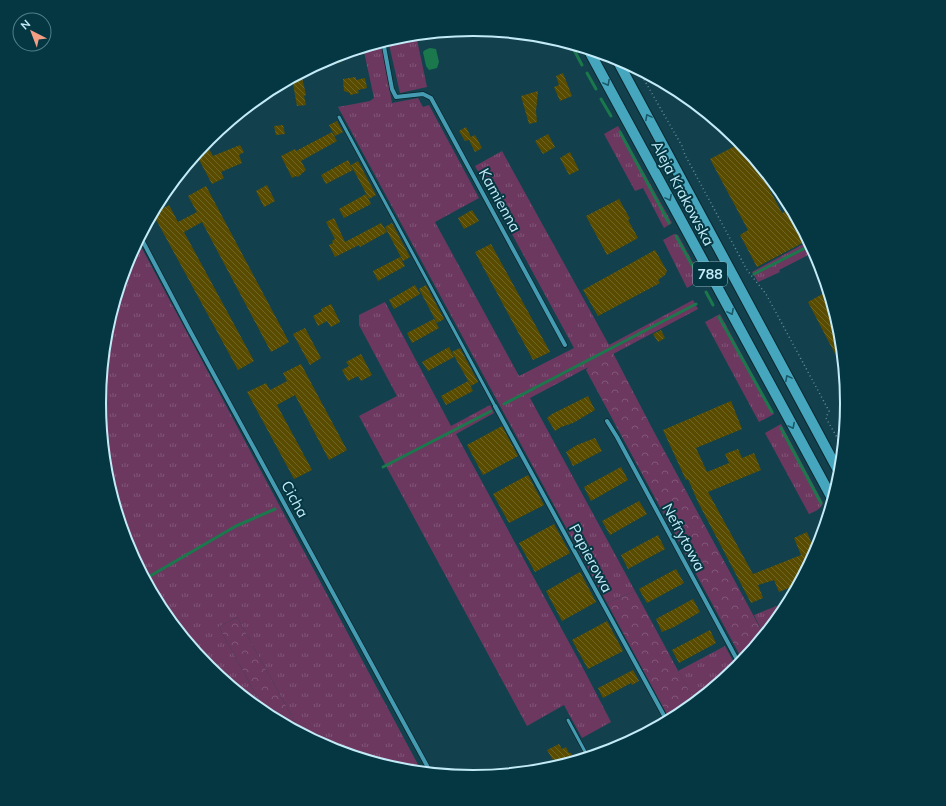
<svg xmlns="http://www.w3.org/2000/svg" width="946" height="806" font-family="Mulish,sans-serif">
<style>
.grass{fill:url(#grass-tufts)}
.forest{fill:url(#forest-crowns)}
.water{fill:#1b784c}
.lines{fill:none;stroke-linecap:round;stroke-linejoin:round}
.stream{stroke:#1b784c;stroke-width:3}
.building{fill:url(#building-back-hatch)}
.lane-casing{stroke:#0a262d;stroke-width:4.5}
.street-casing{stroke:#0a262d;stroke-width:5.5}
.primary-casing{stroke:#0a262d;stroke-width:12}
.path{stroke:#638e9a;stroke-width:1.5;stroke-dasharray:1 3;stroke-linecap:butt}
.lane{stroke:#459cb2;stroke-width:3}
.street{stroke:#459cb2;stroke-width:4}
.primary{stroke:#45a6be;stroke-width:10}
.oneway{stroke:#185867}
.labels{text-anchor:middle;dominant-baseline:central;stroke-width:4;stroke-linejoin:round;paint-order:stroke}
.shield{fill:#043742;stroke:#8ab5c1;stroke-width:1}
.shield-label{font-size:14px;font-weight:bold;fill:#c3ebf7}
.street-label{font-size:15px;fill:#c3ebf7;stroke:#043742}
.rim{fill:none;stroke:#c3ebf7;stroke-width:2}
</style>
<defs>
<pattern id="grass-tufts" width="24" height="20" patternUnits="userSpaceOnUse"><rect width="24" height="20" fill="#6d3860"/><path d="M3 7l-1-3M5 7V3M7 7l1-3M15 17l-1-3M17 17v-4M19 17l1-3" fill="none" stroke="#805578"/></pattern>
<pattern id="forest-crowns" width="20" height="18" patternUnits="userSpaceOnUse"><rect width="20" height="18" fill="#6d3860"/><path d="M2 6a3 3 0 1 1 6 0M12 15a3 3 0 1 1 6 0" fill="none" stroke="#805578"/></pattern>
<pattern id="building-back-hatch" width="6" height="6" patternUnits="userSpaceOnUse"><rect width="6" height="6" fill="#594c00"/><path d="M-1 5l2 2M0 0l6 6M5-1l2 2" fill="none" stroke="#6f6626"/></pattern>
</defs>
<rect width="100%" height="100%" fill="#12414d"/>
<g class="grass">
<path d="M 416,35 L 427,87 L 400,93 L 388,40 L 400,36 Z"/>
<path d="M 381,42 L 392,103 L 418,98 L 423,107 L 429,105 L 479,198 L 435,222 L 519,376 L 574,348 L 475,166 L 502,151 L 609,345 L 693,300 L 698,309 L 530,398 L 635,591 L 607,603 L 338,107 L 370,101 L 374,98 L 363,47 Z"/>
<path d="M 618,126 L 672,223 L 664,228 L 643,188 L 635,191 L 604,134 Z"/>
<path d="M 674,234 L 678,235 L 702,279 L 687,288 L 663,240 Z"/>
<path d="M 138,241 L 422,772 L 400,770 L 330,748 L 301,733 L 237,617 L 219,627 L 267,715 L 208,667 L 162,611 L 142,574 L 144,572 L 124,534 L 106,476 L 99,403 L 106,330 L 128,260 Z"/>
<path d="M 809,241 L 814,252 L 779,270 L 780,272 L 758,282 L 752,272 Z"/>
<path d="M 385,302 L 451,426 L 490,405 L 494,413 L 456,434 L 584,670 L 611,722 L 582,738 L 564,705 L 527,726 L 359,416 L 397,396 L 359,325 L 359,315 Z"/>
<path d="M 720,314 L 774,414 L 759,422 L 705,322 Z"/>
<path d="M 781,424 L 823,503 C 820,510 816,511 809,514 L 765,433 Z"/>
<path d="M 789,601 L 784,611 L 764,635 L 754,615 Z"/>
<path d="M 725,646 L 737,668 L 695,702 L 678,671 Z"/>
</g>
<g class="forest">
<path d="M 613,353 L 653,430 L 764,635 L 743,661 L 586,370 L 588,367 Z"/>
<path d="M 635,591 L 695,702 L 681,714 L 670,720 L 607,603 Z"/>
<path d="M 237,617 L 301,733 L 267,715 L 219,627 Z"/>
</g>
<path class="water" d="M 430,48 L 436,49 L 439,62 L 437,68 L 429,70 L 426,66 L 423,52 L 425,50 Z"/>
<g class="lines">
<g class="stream">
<path d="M 573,48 L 582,65"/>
<path d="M 587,73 L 596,89"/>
<path d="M 601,99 L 611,116"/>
<path d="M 620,132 L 669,223"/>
<path d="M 676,236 L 698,276"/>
<path d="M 754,274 L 811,245"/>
<path d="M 706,292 L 713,305"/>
<path d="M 719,317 L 772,412"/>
<path d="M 504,404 L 696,304"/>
<path d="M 781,428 L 821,503"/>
<path d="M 383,467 L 491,411"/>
<path d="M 145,579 L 236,526 L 275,509"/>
</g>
</g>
<g class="building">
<path d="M 340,54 L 342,62 L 329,65 L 327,59 Z"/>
<path d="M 301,73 L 306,95 L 304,96 L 306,105 L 297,106 L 292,78 Z"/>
<path d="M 563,73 L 572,96 L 560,101 L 554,87 L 559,85 L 556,76 Z"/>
<path d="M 356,77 L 356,80 L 365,78 L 367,88 L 358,90 L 359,93 L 350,95 L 350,93 L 344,91 L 343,79 Z"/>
<path d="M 538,91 L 536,111 L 537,122 L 529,124 L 521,96 Z"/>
<path d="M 337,121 L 343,132 L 335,136 L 329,125 Z"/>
<path d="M 283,125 L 285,134 L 276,135 L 274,126 Z"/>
<path d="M 466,127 L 471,137 L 475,135 L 482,148 L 475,152 L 469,140 L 465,141 L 459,131 Z"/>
<path d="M 332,132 L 337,141 L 301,161 L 306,170 L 298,177 L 296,176 L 292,178 L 281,156 L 295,149 L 296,151 Z"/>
<path d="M 548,134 L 555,147 L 543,154 L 535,141 Z"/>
<path d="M 205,142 L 213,156 L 240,145 L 244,152 L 239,155 L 242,163 L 221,172 L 224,178 L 212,184 L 196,154 Z"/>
<path d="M 741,143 L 750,153 L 782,213 L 791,208 L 808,240 L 757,267 L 740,235 L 748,230 L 710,159 Z"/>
<path d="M 570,152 L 579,170 L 569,175 L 560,158 Z"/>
<path d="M 348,160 L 353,170 L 326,184 L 321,175 Z"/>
<path d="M 358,161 L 376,195 L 369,199 L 351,165 Z"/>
<path d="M 267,185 L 275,201 L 264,207 L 256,191 Z"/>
<path d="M 206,186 L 289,342 L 271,352 L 202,222 L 184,232 L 254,361 L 238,370 L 153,214 L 169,205 L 178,222 L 197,212 L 188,196 Z"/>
<path d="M 366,194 L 371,204 L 344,218 L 339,209 Z"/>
<path d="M 619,199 L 630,219 L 628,220 L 638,238 L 607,255 L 586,216 Z"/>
<path d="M 472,210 L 479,221 L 464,229 L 458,218 Z"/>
<path d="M 334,218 L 345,242 L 381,223 L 387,232 L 360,247 L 359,245 L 335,257 L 329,245 L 333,243 L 332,241 L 335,239 L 326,222 Z"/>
<path d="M 392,223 L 410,257 L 403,261 L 385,227 Z"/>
<path d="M 491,244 L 550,352 L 533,360 L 475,252 Z"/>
<path d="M 655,250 L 667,271 L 665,275 L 658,280 L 660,283 L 598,316 L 583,290 Z"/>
<path d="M 400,257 L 405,266 L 378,281 L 373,271 Z"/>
<path d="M 415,285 L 420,294 L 394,309 L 389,300 Z"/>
<path d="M 426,285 L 444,319 L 437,323 L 419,289 Z"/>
<path d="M 828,291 L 840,330 L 843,369 L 808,302 Z"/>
<path d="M 331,304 L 340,322 L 331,327 L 327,321 L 318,326 L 313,316 L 322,311 L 321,309 Z"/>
<path d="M 434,319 L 439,328 L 412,343 L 407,333 Z"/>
<path d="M 305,328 L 321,358 L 310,365 L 293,334 Z"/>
<path d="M 661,330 L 665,338 L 658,342 L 653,334 Z"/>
<path d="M 449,347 L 454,357 L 428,371 L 422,362 Z"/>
<path d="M 460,348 L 478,382 L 471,386 L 452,352 Z"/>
<path d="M 361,354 L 372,375 L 361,381 L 358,376 L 348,381 L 342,370 L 349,366 L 346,362 Z"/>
<path d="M 301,364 L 347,450 L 329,460 L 295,395 L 277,405 L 312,470 L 294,479 L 247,392 L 266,383 L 270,390 L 287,381 L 283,373 Z"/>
<path d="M 468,381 L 473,391 L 446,405 L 441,396 Z"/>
<path d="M 588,396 L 595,410 L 573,423 L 561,427 L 555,431 L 547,418 L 552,414 Z"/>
<path d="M 731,401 L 742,429 L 696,448 L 707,472 L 729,463 L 725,454 L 738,449 L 742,458 L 754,453 L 761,470 L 708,492 L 753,574 L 801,555 L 794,538 L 807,532 L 815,552 L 798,584 L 779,592 L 774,580 L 758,585 L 763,598 L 751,603 L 698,502 L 688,479 L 686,480 L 663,430 Z"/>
<path d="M 502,426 L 518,456 L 483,475 L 467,445 Z"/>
<path d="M 595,438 L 602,451 L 573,466 L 566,452 L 577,445 Z"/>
<path d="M 621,467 L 628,480 L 591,501 L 584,487 Z"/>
<path d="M 528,475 L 544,505 L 509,523 L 493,494 Z"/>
<path d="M 639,501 L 647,514 L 610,535 L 602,521 Z"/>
<path d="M 554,524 L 570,553 L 535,572 L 519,543 Z"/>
<path d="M 658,535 L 665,549 L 628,569 L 621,555 Z"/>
<path d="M 676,569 L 684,583 L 647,603 L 639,589 Z"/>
<path d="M 580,572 L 596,602 L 562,621 L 546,591 Z"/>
<path d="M 693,599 L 700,612 L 674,627 L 662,632 L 656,619 Z"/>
<path d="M 607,621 L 623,651 L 588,669 L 572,640 Z"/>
<path d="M 710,630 L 716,643 L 679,663 L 672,650 Z"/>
<path d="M 633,670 L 639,681 L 632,685 L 631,683 L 603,698 L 598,688 Z"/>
<path d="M 559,744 L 562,749 L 566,747 L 569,753 L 571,753 L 575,761 L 558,766 L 554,759 L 553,760 L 547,750 Z"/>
</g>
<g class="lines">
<g class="lane-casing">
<g id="lane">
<path d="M 339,117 L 495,406"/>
<path d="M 568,720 L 588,757"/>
</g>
</g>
<g class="street-casing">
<g id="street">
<path d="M 383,41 L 392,89 L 396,97 L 423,94 L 431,98 L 565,345"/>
<path d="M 358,49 L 359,53"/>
<path d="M 140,236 L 189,329 L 431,773"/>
<path d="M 495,406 L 667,721"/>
<path d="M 607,421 L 617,437 L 740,665"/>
</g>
</g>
<g class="primary-casing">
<g id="primary">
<path d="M 588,49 L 833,500"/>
<path d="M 616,58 L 840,474"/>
</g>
</g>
<path class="path" d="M 638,69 L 682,146 L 685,155 L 747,270 L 766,294 L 829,411 L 826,418 L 843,448"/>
<use href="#lane" class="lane"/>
<use href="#street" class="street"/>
<use href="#primary" class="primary"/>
</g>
<defs><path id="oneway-chevron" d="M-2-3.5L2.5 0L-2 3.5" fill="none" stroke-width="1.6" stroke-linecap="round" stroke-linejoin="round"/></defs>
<g class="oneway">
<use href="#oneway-chevron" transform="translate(607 83) rotate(62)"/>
<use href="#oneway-chevron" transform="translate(648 117) rotate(-118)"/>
<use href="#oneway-chevron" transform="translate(669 198) rotate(62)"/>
<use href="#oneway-chevron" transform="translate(731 312) rotate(62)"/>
<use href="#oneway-chevron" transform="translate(788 378) rotate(-118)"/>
<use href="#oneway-chevron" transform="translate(792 426) rotate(62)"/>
</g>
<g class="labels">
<rect class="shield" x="693" y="262" width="34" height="24" rx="3"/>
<g class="shield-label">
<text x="710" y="274">788</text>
</g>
<g class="street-label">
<text transform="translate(683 193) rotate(62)">Aleja Krakowska</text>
<text transform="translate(500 200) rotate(61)">Kamienna</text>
<text transform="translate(295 499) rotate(61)">Cicha</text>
<text transform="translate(684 537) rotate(62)">Nefrytowa</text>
<text transform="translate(591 558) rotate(62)">Papierowa</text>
</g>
</g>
<path d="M0 0H946V806H0ZM106 403a367 367 0 1 1 734 0a367 367 0 1 1-734 0Z" fill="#043742" fill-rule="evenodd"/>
<path class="rim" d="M106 403a367 367 0 1 1 734 0a367 367 0 1 1-734 0Z"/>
<g transform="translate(32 32) rotate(318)"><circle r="19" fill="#043742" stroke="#507f8a"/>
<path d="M0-3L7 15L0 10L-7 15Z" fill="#f39f85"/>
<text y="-6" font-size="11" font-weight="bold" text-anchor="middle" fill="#c3ebf7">N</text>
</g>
</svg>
